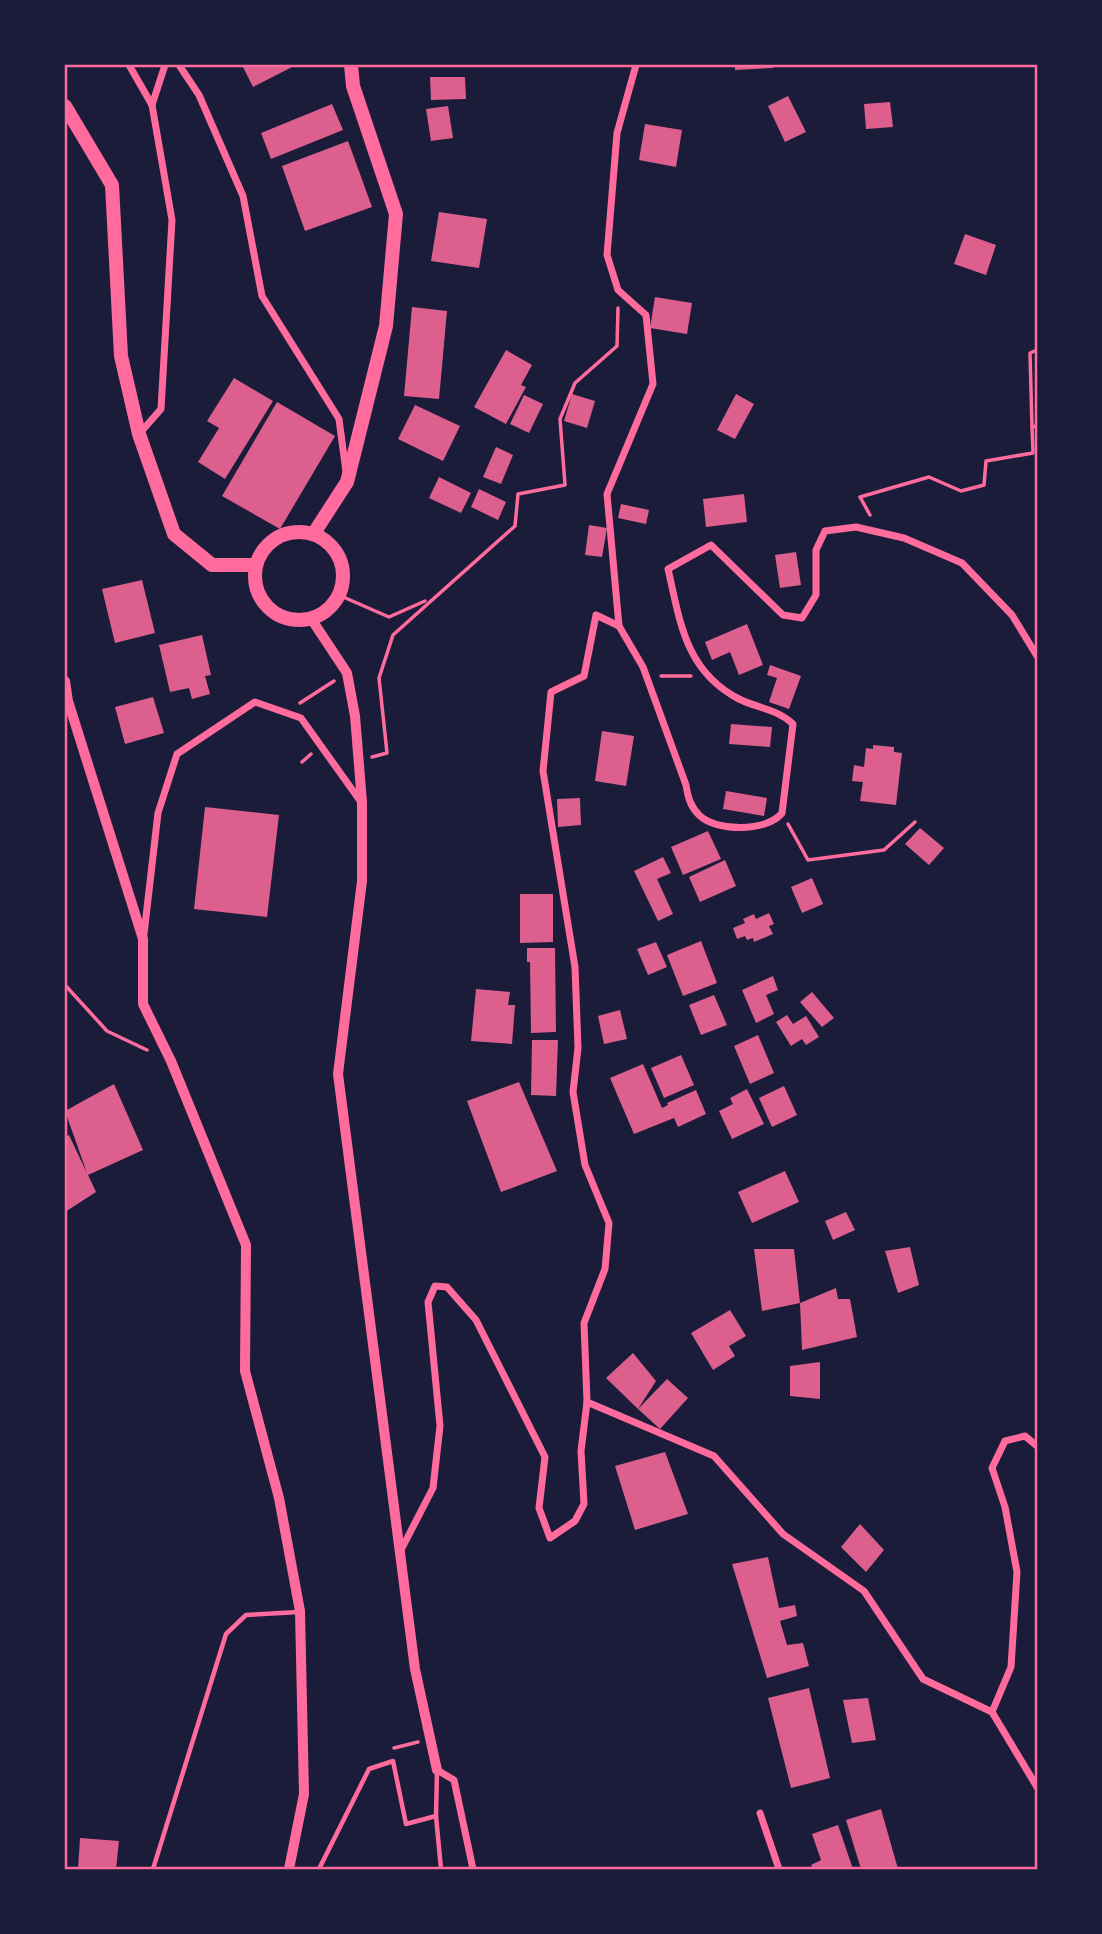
<svg xmlns="http://www.w3.org/2000/svg" width="1102" height="1934" font-family="'Playfair Display',serif">
<style>
.building{fill:#dd5f8e}
.lines{fill:none;stroke-linecap:round;stroke-linejoin:round}
.path{stroke:#ff6b9d;stroke-width:3.5}
.service{stroke:#ff6b9d;stroke-width:4.5}
.minor{stroke:#ff6b9d;stroke-width:7}
.tertiary{stroke:#ff6b9d;stroke-width:10}
.primary{stroke:#ff6b9d;stroke-width:14}
.neatline{fill:none;stroke:#ff6b9d;stroke-width:2.5}
</style>
<rect width="100%" height="100%" fill="#1b1b3a"/>
<g class="building">
<path d="M 242,65 L 296,65 L 253,87 Z"/>
<path d="M 735,65 L 773,65 L 773,68 L 735,70 Z"/>
<path d="M 430,77 L 465,77 L 466,99 L 431,100 Z"/>
<path d="M 788,96 L 806,132 L 785,142 L 768,106 Z"/>
<path d="M 890,102 L 893,127 L 866,129 L 864,104 Z"/>
<path d="M 332,104 L 343,130 L 271,159 L 261,133 Z"/>
<path d="M 448,106 L 453,138 L 431,141 L 426,109 Z"/>
<path d="M 645,124 L 682,130 L 676,167 L 639,160 Z"/>
<path d="M 348,141 L 372,207 L 305,231 L 282,166 Z"/>
<path d="M 439,212 L 487,219 L 479,268 L 431,261 Z"/>
<path d="M 965,234 L 996,245 L 986,275 L 954,264 Z"/>
<path d="M 655,297 L 692,303 L 687,334 L 650,328 Z"/>
<path d="M 412,307 L 447,311 L 439,399 L 404,396 Z"/>
<path d="M 506,350 L 532,365 L 521,385 L 526,387 L 506,424 L 474,407 Z"/>
<path d="M 234,378 L 273,401 L 225,479 L 198,462 L 219,428 L 207,421 Z"/>
<path d="M 572,394 L 595,401 L 587,428 L 564,421 Z"/>
<path d="M 736,394 L 754,404 L 735,439 L 717,430 Z"/>
<path d="M 524,395 L 543,404 L 529,433 L 510,424 Z"/>
<path d="M 277,402 L 335,436 L 280,529 L 222,496 Z"/>
<path d="M 415,405 L 460,426 L 443,461 L 398,439 Z"/>
<path d="M 496,447 L 513,455 L 501,484 L 483,477 Z"/>
<path d="M 439,477 L 471,493 L 461,513 L 429,498 Z"/>
<path d="M 479,489 L 506,502 L 498,520 L 471,507 Z"/>
<path d="M 744,494 L 747,522 L 706,527 L 703,499 Z"/>
<path d="M 621,504 L 649,510 L 646,524 L 618,518 Z"/>
<path d="M 589,525 L 607,528 L 602,557 L 585,555 Z"/>
<path d="M 796,552 L 801,585 L 780,588 L 775,555 Z"/>
<path d="M 142,580 L 155,633 L 115,643 L 102,589 Z"/>
<path d="M 747,624 L 763,665 L 739,675 L 730,652 L 712,660 L 705,642 Z"/>
<path d="M 202,635 L 211,675 L 205,676 L 210,694 L 192,699 L 189,688 L 170,692 L 159,645 Z"/>
<path d="M 770,665 L 801,676 L 789,709 L 769,702 L 777,678 L 767,675 Z"/>
<path d="M 153,697 L 164,733 L 125,744 L 115,707 Z"/>
<path d="M 731,724 L 772,727 L 770,747 L 729,744 Z"/>
<path d="M 602,731 L 634,736 L 626,786 L 595,781 Z"/>
<path d="M 873,745 L 894,747 L 894,752 L 902,753 L 896,805 L 860,801 L 863,782 L 852,781 L 854,765 L 864,767 L 866,748 L 873,749 Z"/>
<path d="M 726,791 L 767,798 L 764,816 L 723,809 Z"/>
<path d="M 580,798 L 581,825 L 558,827 L 557,799 Z"/>
<path d="M 205,807 L 279,815 L 267,917 L 194,909 Z"/>
<path d="M 920,828 L 944,848 L 929,865 L 905,844 Z"/>
<path d="M 708,831 L 721,859 L 683,875 L 671,847 Z"/>
<path d="M 663,857 L 671,873 L 657,879 L 673,914 L 658,921 L 634,871 Z"/>
<path d="M 725,860 L 736,886 L 700,902 L 689,877 Z"/>
<path d="M 812,878 L 823,904 L 802,913 L 791,887 Z"/>
<path d="M 520,894 L 553,894 L 553,942 L 520,943 Z"/>
<path d="M 769,913 L 774,924 L 769,926 L 773,934 L 754,942 L 753,938 L 747,940 L 745,936 L 737,939 L 733,928 L 745,923 L 743,919 L 754,914 L 756,919 Z"/>
<path d="M 701,941 L 717,983 L 683,996 L 667,955 Z"/>
<path d="M 656,942 L 667,967 L 648,975 L 637,949 Z"/>
<path d="M 527,948 L 555,948 L 556,1032 L 531,1033 L 530,962 L 527,962 Z"/>
<path d="M 773,976 L 778,990 L 766,995 L 774,1014 L 756,1023 L 742,990 Z"/>
<path d="M 476,989 L 510,992 L 508,1005 L 515,1005 L 512,1044 L 471,1041 Z"/>
<path d="M 812,992 L 834,1018 L 822,1027 L 800,1002 Z"/>
<path d="M 714,995 L 727,1025 L 701,1035 L 689,1005 Z"/>
<path d="M 620,1010 L 627,1039 L 604,1044 L 598,1016 Z"/>
<path d="M 787,1015 L 793,1024 L 806,1016 L 819,1037 L 806,1045 L 802,1039 L 791,1046 L 776,1022 Z"/>
<path d="M 758,1035 L 774,1073 L 750,1084 L 734,1046 Z"/>
<path d="M 532,1040 L 558,1040 L 556,1096 L 531,1095 Z"/>
<path d="M 681,1055 L 694,1085 L 664,1098 L 651,1068 Z"/>
<path d="M 643,1064 L 662,1108 L 668,1105 L 667,1103 L 696,1090 L 706,1114 L 678,1127 L 674,1118 L 634,1134 L 610,1078 Z"/>
<path d="M 519,1082 L 557,1171 L 501,1192 L 467,1101 Z"/>
<path d="M 114,1084 L 143,1150 L 88,1175 L 96,1192 L 65,1212 L 65,1137 L 69,1135 L 87,1173 L 65,1111 Z"/>
<path d="M 784,1086 L 797,1115 L 772,1127 L 759,1098 Z"/>
<path d="M 747,1089 L 764,1124 L 732,1139 L 719,1111 L 733,1104 L 730,1098 Z"/>
<path d="M 785,1171 L 799,1202 L 752,1223 L 738,1192 Z"/>
<path d="M 846,1212 L 855,1230 L 833,1240 L 825,1221 Z"/>
<path d="M 910,1247 L 919,1285 L 898,1293 L 885,1251 Z"/>
<path d="M 754,1249 L 794,1249 L 800,1303 L 762,1311 Z"/>
<path d="M 836,1288 L 838,1299 L 850,1299 L 857,1337 L 802,1350 L 800,1303 Z"/>
<path d="M 730,1310 L 746,1336 L 729,1346 L 735,1356 L 713,1370 L 691,1333 Z"/>
<path d="M 633,1353 L 656,1381 L 638,1409 L 606,1378 Z"/>
<path d="M 820,1362 L 820,1399 L 790,1396 L 790,1366 Z"/>
<path d="M 667,1379 L 688,1398 L 660,1429 L 638,1409 Z"/>
<path d="M 665,1452 L 688,1514 L 635,1530 L 615,1466 Z"/>
<path d="M 860,1524 L 884,1550 L 866,1572 L 841,1547 Z"/>
<path d="M 768,1557 L 779,1608 L 795,1605 L 797,1616 L 780,1621 L 787,1645 L 803,1643 L 809,1666 L 767,1678 L 732,1564 Z"/>
<path d="M 809,1688 L 830,1778 L 791,1788 L 768,1698 Z"/>
<path d="M 868,1698 L 876,1740 L 852,1743 L 843,1700 Z"/>
<path d="M 881,1809 L 898,1869 L 861,1869 L 846,1820 Z"/>
<path d="M 838,1825 L 853,1869 L 813,1869 L 811,1865 L 821,1860 L 812,1834 Z"/>
<path d="M 80,1838 L 119,1841 L 116,1869 L 78,1869 Z"/>
</g>
<g class="lines">
<g class="path">
<path d="M 1032,427 L 1030,353 L 1037,350"/>
<path d="M 870,515 L 860,497 L 929,477 L 961,491 L 984,485 L 986,461 L 1033,453 L 1032,427 L 1037,426"/>
<path d="M 341,596 L 389,617 L 425,601"/>
<path d="M 661,676 L 691,676"/>
<path d="M 300,703 L 334,681"/>
<path d="M 372,757 L 387,753 L 379,678 L 393,635 L 515,526 L 518,494 L 565,485 L 560,419 L 575,383 L 617,346 L 618,308"/>
<path d="M 302,762 L 311,754"/>
<path d="M 788,824 L 808,860 L 884,850 L 915,822"/>
<path d="M 65,985 L 107,1031 L 147,1050"/>
<path d="M 394,1748 L 418,1742"/>
</g>
<g class="service">
<path d="M 436,1816 L 441,1869"/>
<path d="M 153,1869 L 226,1634 L 246,1615 L 299,1612"/>
<path d="M 319,1869 L 369,1769 L 393,1761 L 406,1824 L 436,1816 L 437,1770"/>
</g>
<g class="minor">
<path d="M 129,65 L 152,105 L 172,220 L 161,409 L 140,433"/>
<path d="M 179,65 L 199,95 L 243,196 L 262,296 L 339,419 L 346,472"/>
<path d="M 152,105 L 165,65"/>
<path d="M 619,626 L 607,494 L 653,384 L 646,315 L 618,290 L 607,255 L 617,133 L 636,65"/>
<path d="M 144,934 L 158,813 L 177,754 L 255,702 L 301,718 L 361,802"/>
<path d="M 587,1402 L 714,1456 L 783,1534 L 864,1591 L 923,1679 L 992,1712 L 1037,1787"/>
<path d="M 401,1550 L 433,1488 L 440,1426 L 428,1302 L 435,1286 L 447,1287 L 476,1320 L 545,1457 L 539,1508 L 550,1538 L 575,1521 L 584,1504 L 581,1451 L 587,1402 L 584,1323 L 605,1269 L 609,1223 L 585,1165 L 573,1092 L 578,1048 L 575,967 L 543,771 L 551,692 L 584,676 L 596,615 L 619,626 L 643,667 L 686,785 C 688,797 690,806 699,815 C 716,832 767,832 782,813 L 793,724 C 777,709 757,708 739,699 C 685,671 680,621 668,569 L 711,545 L 783,615 L 802,618 L 816,595 L 816,550 L 825,531 L 856,527 L 904,538 L 962,563 L 1012,615 L 1037,656"/>
<path d="M 992,1712 L 1011,1667 L 1017,1572 L 1005,1507 L 992,1468 L 1005,1441 L 1025,1436 L 1037,1446"/>
<path d="M 437,1770 L 454,1780 L 473,1869"/>
<path d="M 760,1813 L 779,1869"/>
</g>
<g class="tertiary">
<path d="M 312,620 L 347,673 L 355,716 L 362,802 L 362,881 L 338,1074 L 415,1669 L 437,1770"/>
<path d="M 65,681 L 68,701 L 143,939 L 143,1004 L 171,1061 L 246,1245 L 245,1371 L 279,1498 L 300,1611 L 304,1794 L 289,1869"/>
</g>
<g class="primary">
<path d="M 65,106 L 112,185 L 121,356 L 139,434 L 174,534 L 212,565 L 255,565"/>
<circle cx="299" cy="576" r="44"/>
<path d="M 314,533 L 347,482 L 386,326 L 396,214 L 353,86 L 351,65"/>
</g>
</g>
<rect width="1102" height="1934" fill="none" stroke="#1b1b3a" stroke-width="133"/>
<rect x="66" y="66" width="970" height="1802" class="neatline"/>
</svg>
